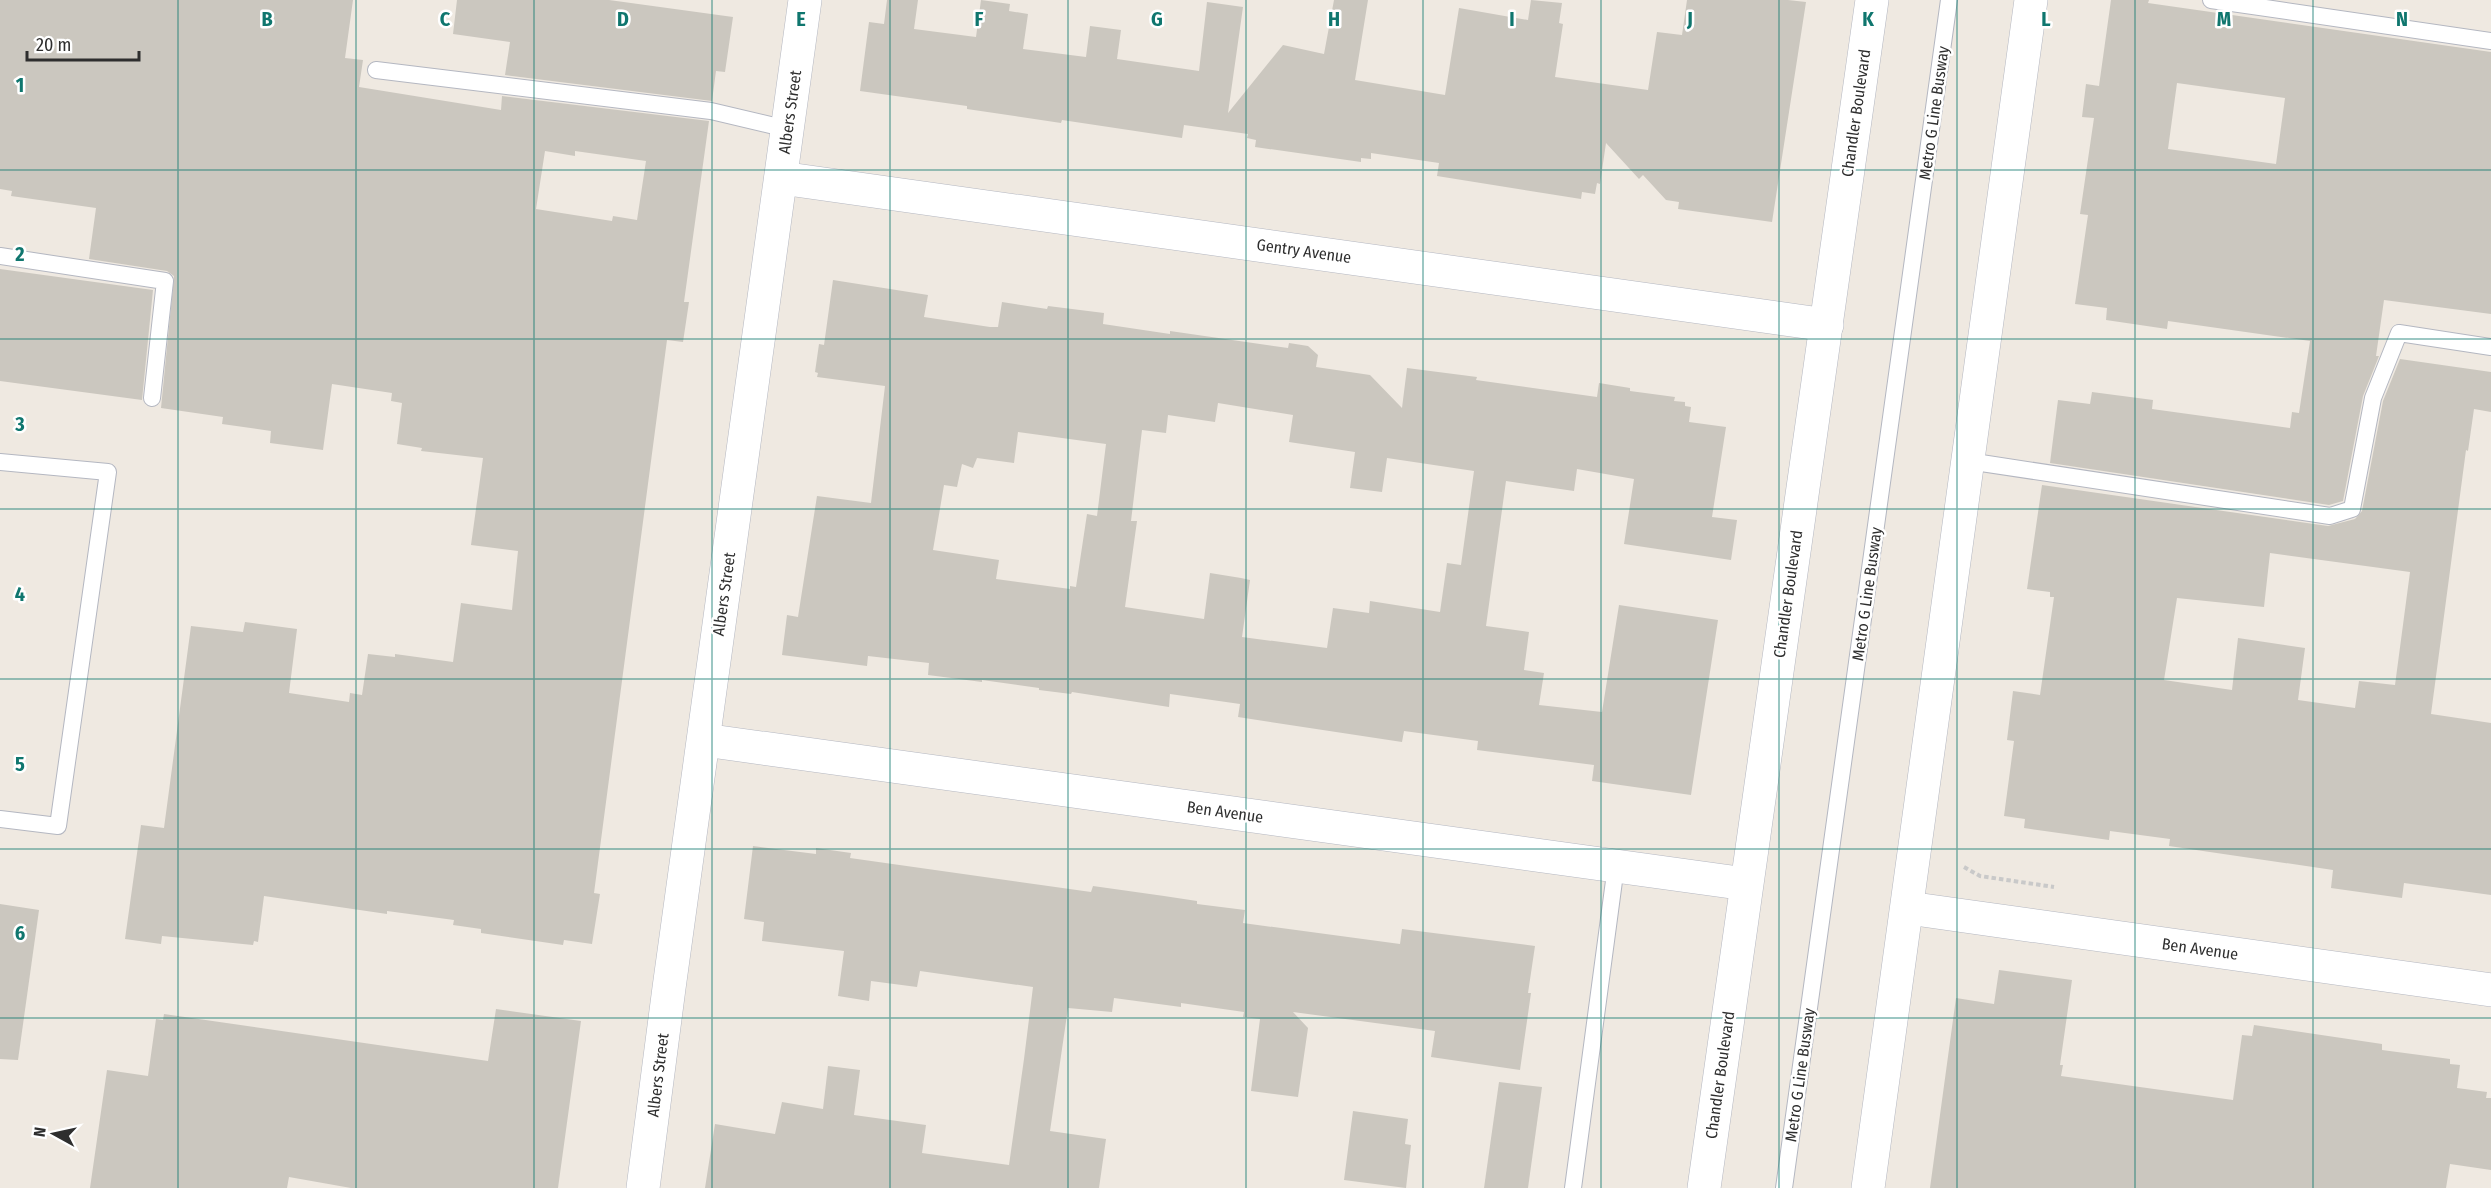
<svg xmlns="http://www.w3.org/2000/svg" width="2491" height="1188" font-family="'Fira Sans Condensed',sans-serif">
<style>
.building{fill:#cbc7bf;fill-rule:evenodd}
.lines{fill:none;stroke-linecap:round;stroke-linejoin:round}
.service-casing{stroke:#b4b7c1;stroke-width:18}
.minor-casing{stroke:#b4b7c1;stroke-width:34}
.tertiary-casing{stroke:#b4b7c1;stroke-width:34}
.path{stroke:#c9c9c9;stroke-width:4;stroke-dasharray:4.5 3;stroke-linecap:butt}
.service{stroke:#fff;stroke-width:16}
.minor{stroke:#fff;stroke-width:33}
.tertiary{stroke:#fff;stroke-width:33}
.grid{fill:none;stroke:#0f766e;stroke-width:1.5;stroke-opacity:0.55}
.labels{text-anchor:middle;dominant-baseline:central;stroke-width:5;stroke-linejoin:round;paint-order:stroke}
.street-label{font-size:16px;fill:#2e2e2e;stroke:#fff}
.grid-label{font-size:20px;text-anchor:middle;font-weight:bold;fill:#0f766e;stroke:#fff;stroke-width:5;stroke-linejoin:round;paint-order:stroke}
</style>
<rect width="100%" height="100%" fill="#efe9e1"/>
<g class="building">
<path d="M 0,0 L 353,0 L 345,58 L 363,60 L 359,87 L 501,110 L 502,96 L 709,121 L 684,302 L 689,302 L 683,342 L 667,340 L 594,893 L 600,894 L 592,944 L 564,940 L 563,945 L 481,933 L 481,929 L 453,925 L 454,920 L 387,911 L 387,914 L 264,896 L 258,942 L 254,941 L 253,945 L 162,936 L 161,944 L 125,939 L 141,825 L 164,828 L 191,626 L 243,632 L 245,622 L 297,629 L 289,693 L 349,702 L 350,693 L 362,695 L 368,654 L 395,657 L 395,654 L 453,662 L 461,603 L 512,610 L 518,551 L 471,545 L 483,458 L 421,451 L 422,448 L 397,444 L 402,403 L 391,401 L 392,393 L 332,384 L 323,450 L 270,443 L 271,431 L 222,424 L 223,417 L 161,408 L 174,276 L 167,271 L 89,259 L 96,208 L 11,196 L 12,191 L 0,189 ZM 545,151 L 575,156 L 575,151 L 646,161 L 637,220 L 613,216 L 612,221 L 536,209 Z"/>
<path d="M 457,0 L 609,0 L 733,17 L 725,72 L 716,71 L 712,101 L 505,75 L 510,42 L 453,34 Z"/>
<path d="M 887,0 L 918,0 L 914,29 L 976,37 L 981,0 L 1010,4 L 1009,11 L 1028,14 L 1023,49 L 1086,57 L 1090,26 L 1121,30 L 1117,59 L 1199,71 L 1207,2 L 1243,7 L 1228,113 L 1283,45 L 1324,54 L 1334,0 L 1368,0 L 1355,80 L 1445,95 L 1459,8 L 1528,20 L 1531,0 L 1562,3 L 1559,23 L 1563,24 L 1555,77 L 1648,90 L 1657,32 L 1682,35 L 1687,0 L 1788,0 L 1806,2 L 1772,222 L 1678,209 L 1679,202 L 1666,200 L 1643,175 L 1639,179 L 1606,143 L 1600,184 L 1597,183 L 1595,194 L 1582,192 L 1581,199 L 1437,176 L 1439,163 L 1371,153 L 1371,159 L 1361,158 L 1361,162 L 1255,147 L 1256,140 L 1247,138 L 1248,134 L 1184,125 L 1182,138 L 1062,120 L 1061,123 L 967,109 L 967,106 L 860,91 L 869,22 L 884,24 Z"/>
<path d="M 2111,0 L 2149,0 L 2148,3 L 2491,52 L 2491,314 L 2384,300 L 2376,356 L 2379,356 L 2363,396 L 2343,501 L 2329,505 L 2050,463 L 2058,400 L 2090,404 L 2092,392 L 2153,400 L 2152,409 L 2290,428 L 2292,412 L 2299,413 L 2310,341 L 2168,321 L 2167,329 L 2106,320 L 2107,308 L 2075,304 L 2088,215 L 2080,214 L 2094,118 L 2082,117 L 2086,84 L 2099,86 ZM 2177,83 L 2285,98 L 2276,164 L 2168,149 Z"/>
<path d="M 0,269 L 153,290 L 142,400 L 0,381 Z"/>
<path d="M 833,280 L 928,295 L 924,317 L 990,327 L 998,327 L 1002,302 L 1047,309 L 1048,306 L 1104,313 L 1103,324 L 1170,334 L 1170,331 L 1288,348 L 1289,343 L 1308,346 L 1318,355 L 1316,367 L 1370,375 L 1402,408 L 1407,368 L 1477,377 L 1476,380 L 1597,397 L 1599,383 L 1630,388 L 1630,391 L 1675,397 L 1674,401 L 1685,402 L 1685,406 L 1691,407 L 1689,422 L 1726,427 L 1712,517 L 1737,520 L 1731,560 L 1624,544 L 1634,479 L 1577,469 L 1574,491 L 1506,481 L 1486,626 L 1529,632 L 1524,670 L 1544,673 L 1539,705 L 1602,712 L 1619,605 L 1718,620 L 1691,795 L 1592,781 L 1594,765 L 1477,750 L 1478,741 L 1404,731 L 1402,742 L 1238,717 L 1240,704 L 1170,694 L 1169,707 L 1072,692 L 1071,694 L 1039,690 L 1039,688 L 982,680 L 982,682 L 928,675 L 929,663 L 868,656 L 867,666 L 782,655 L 787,615 L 798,617 L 817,496 L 871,503 L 885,386 L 817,377 L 818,373 L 815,372 L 819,344 L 824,345 ZM 1218,403 L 1293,415 L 1289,442 L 1355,452 L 1350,488 L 1382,492 L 1387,458 L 1474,471 L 1461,565 L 1447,563 L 1440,612 L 1370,601 L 1369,613 L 1333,608 L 1327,648 L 1242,637 L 1250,580 L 1241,578 L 1210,573 L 1204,619 L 1125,607 L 1137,521 L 1131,521 L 1142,430 L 1166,433 L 1168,415 L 1215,422 ZM 1018,432 L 1106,444 L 1097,516 L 1087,514 L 1076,587 L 1070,586 L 1070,589 L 996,579 L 999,560 L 933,550 L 944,485 L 957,487 L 962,464 L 973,468 L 977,458 L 1014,463 Z"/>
<path d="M 2400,359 L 2491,372 L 2491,412 L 2474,409 L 2468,451 L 2466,450 L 2431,714 L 2491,723 L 2491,895 L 2404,883 L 2402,898 L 2331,888 L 2333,870 L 2169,846 L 2170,839 L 2110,831 L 2109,840 L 2024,828 L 2025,819 L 2004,816 L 2014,741 L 2007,740 L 2013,691 L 2040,695 L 2054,597 L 2050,597 L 2050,592 L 2027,589 L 2042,485 L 2328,526 L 2355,519 L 2362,511 L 2383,401 ZM 2270,553 L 2410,572 L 2395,685 L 2359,681 L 2355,708 L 2298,700 L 2305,648 L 2238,638 L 2232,690 L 2164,680 L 2177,598 L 2264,607 Z"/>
<path d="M 753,846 L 816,854 L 816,848 L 851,853 L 850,858 L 1091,892 L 1093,886 L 1164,896 L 1197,901 L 1197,904 L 1245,910 L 1243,923 L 1400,944 L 1402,929 L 1535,946 L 1528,993 L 1531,993 L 1520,1070 L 1431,1057 L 1435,1031 L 1293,1012 L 1308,1028 L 1298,1097 L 1251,1091 L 1260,1019 L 1243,1017 L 1244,1012 L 1181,1003 L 1181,1007 L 1114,998 L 1112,1012 L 1068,1008 L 1050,1131 L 1106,1139 L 1099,1188 L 705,1188 L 715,1124 L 775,1134 L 782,1102 L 823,1109 L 828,1066 L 860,1070 L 854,1115 L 926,1125 L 922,1153 L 1009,1165 L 1024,1059 L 1033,987 L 920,971 L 917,987 L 871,981 L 869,1001 L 838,996 L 844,951 L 762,941 L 764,922 L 744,919 Z"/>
<path d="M 0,904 L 39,910 L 18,1060 L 0,1059 Z"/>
<path d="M 1999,970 L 2072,980 L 2060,1065 L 2063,1065 L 2061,1076 L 2233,1100 L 2242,1035 L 2252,1036 L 2254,1025 L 2382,1044 L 2382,1050 L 2450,1059 L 2450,1064 L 2460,1065 L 2457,1088 L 2487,1092 L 2486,1098 L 2491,1098 L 2491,1170 L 2450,1164 L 2446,1188 L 1930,1188 L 1956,998 L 1994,1004 Z"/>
<path d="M 496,1009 L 581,1021 L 558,1188 L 351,1188 L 289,1177 L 287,1188 L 90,1188 L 107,1070 L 148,1076 L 156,1019 L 163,1020 L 164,1014 L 488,1061 Z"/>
<path d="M 1499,1082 L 1542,1087 L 1528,1188 L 1484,1188 Z"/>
<path d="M 1353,1111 L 1408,1119 L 1405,1144 L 1411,1145 L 1406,1188 L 1344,1180 Z"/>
</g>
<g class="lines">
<g class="service-casing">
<g id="service">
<path d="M 2211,0 L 2491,41"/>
<path d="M 376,70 L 711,111 L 787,129"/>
<path d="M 0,256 L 165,281 L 152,398"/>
<path d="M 1968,461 L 2330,516 L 2352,509 L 2373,398 L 2399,333 L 2491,347"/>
<path d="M 0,462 L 108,472 L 58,826 L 0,819"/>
<path d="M 1573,1188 L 1616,866"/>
<path d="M 1784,1188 L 1949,0"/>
</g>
</g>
<g class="minor-casing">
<g id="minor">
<path d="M 781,178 L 1827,325"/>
<path d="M 704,740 L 1746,884"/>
<path d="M 1908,908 L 2491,990"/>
<path d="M 643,1188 L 669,988 L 805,0"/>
</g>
</g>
<g class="tertiary-casing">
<g id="tertiary">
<path d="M 1704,1188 L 1872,0"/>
<path d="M 1868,1188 L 2031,0"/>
</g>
</g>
<path class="path" d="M 1964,867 L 1980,876 L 2054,887"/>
<use href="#service" class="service"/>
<use href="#minor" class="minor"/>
<use href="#tertiary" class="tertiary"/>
</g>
<path class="grid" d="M 178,0 L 178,1188M 356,0 L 356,1188M 534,0 L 534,1188M 712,0 L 712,1188M 890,0 L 890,1188M 1068,0 L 1068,1188M 1246,0 L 1246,1188M 1423,0 L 1423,1188M 1601,0 L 1601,1188M 1779,0 L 1779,1188M 1957,0 L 1957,1188M 2135,0 L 2135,1188M 2313,0 L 2313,1188M 0,170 L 2491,170M 0,339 L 2491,339M 0,509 L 2491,509M 0,679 L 2491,679M 0,849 L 2491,849M 0,1018 L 2491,1018"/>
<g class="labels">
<g class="street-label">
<text transform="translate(790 112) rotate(-82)">Albers Street</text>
<text transform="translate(1856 113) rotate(-82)">Chandler Boulevard</text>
<text transform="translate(1934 113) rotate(-82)">Metro G Line Busway</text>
<text transform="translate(1304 251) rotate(8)">Gentry Avenue</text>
<text transform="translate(724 594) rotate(-82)">Albers Street</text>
<text transform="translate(1788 594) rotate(-82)">Chandler Boulevard</text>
<text transform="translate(1867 594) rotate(-82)">Metro G Line Busway</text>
<text transform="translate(1225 812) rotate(8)">Ben Avenue</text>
<text transform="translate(2200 949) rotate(8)">Ben Avenue</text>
<text transform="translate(658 1075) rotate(-83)">Albers Street</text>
<text transform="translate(1720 1075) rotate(-82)">Chandler Boulevard</text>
<text transform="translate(1800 1075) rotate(-82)">Metro G Line Busway</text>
</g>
</g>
<g class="grid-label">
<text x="267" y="26">B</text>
<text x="445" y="26">C</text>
<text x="623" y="26">D</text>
<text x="801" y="26">E</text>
<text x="979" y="26">F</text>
<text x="1157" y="26">G</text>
<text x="1334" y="26">H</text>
<text x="1512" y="26">I</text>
<text x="1690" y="26">J</text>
<text x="1868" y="26">K</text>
<text x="2046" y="26">L</text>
<text x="2224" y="26">M</text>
<text x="2402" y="26">N</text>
<text x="20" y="92">1</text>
<text x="20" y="261">2</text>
<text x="20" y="431">3</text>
<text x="20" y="601">4</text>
<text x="20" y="771">5</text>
<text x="20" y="940">6</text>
</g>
<g transform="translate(54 1134) rotate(278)" stroke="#ffffff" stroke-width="4.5" paint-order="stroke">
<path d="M0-4.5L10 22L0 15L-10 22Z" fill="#2e2e2e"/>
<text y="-9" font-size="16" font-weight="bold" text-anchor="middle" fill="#2e2e2e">N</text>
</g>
<path d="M27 51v9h112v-9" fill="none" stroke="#2e2e2e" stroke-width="3"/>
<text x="36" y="51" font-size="18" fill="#2e2e2e" stroke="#ffffff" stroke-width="4.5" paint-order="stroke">20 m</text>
</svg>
